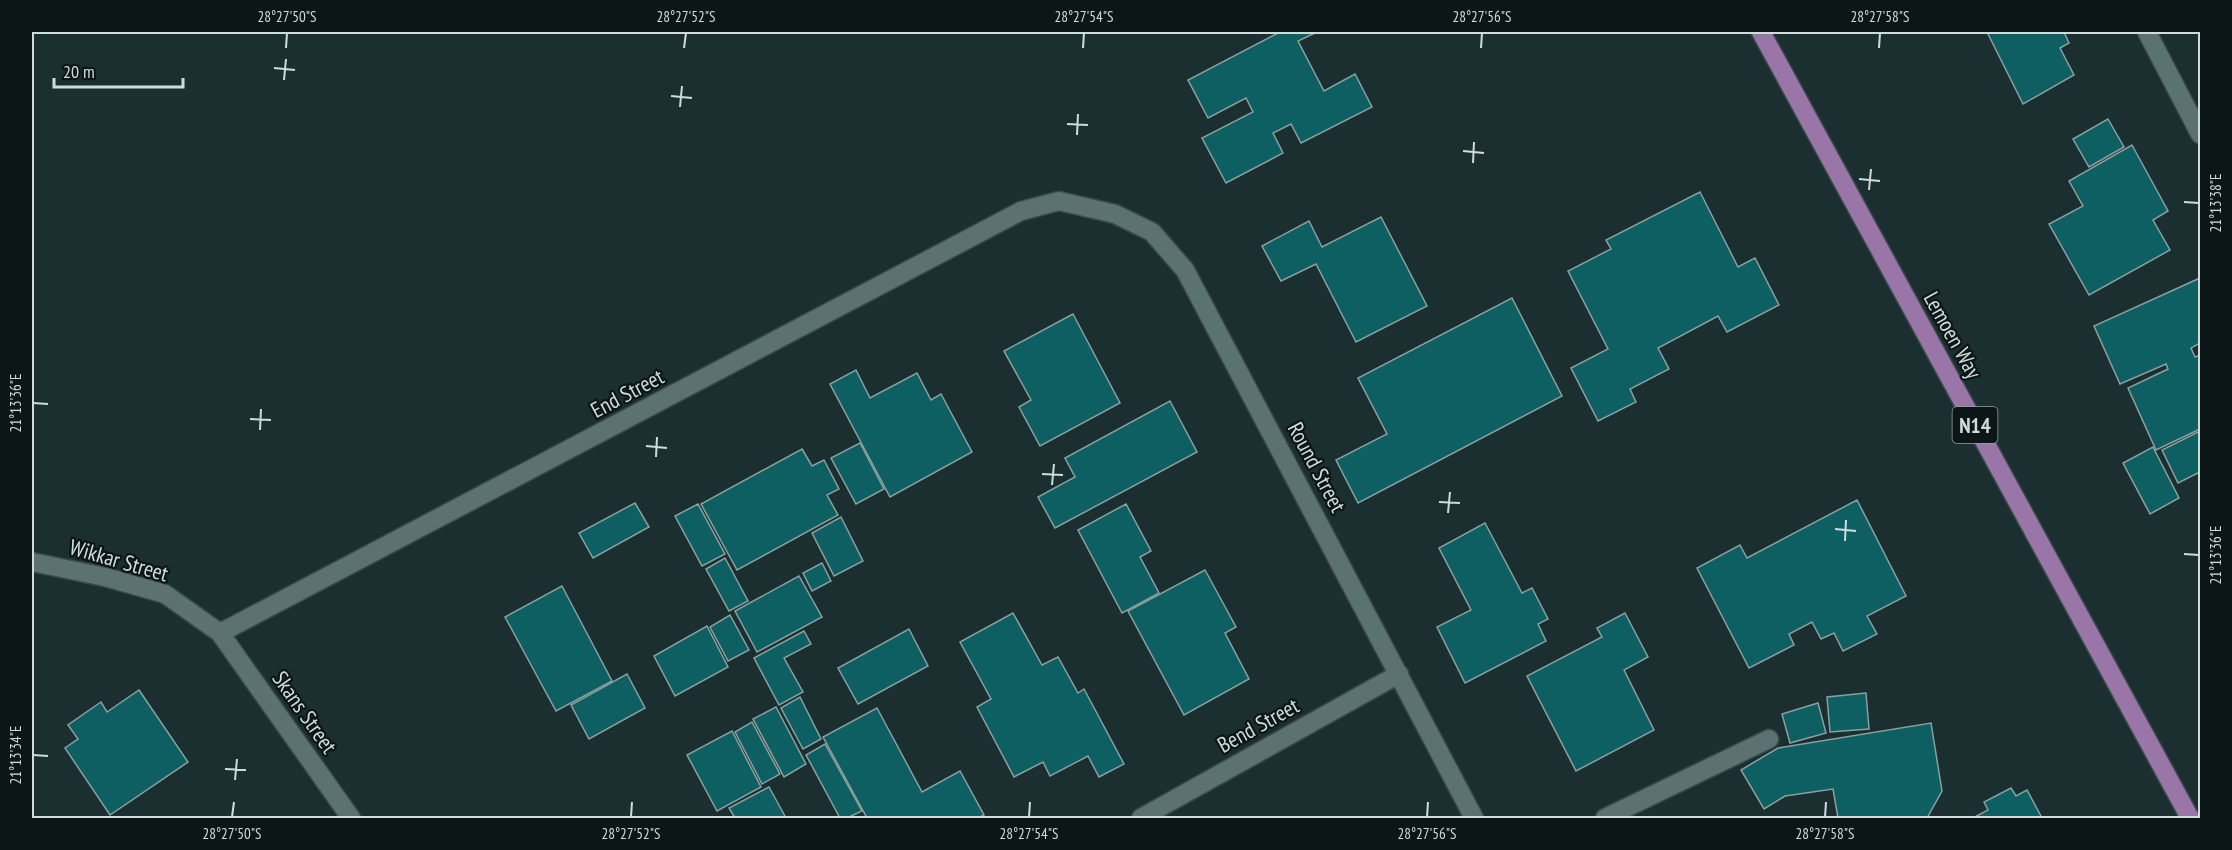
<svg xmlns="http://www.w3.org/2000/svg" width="2232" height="850" font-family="'PT Sans Narrow',sans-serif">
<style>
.building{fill:#0e5f62;stroke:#8aa0a1;stroke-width:1.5}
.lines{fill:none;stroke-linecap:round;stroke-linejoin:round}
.service-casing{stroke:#3a4a4b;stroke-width:21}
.minor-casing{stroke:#3a4a4b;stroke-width:21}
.trunk-casing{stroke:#3a4a4b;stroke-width:21}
.service{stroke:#5c7172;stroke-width:18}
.minor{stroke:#5c7172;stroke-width:18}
.trunk{stroke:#9a76a8;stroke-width:18}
.ticks{fill:none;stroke:#d0dcdc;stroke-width:2}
.labels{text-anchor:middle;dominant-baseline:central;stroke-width:4.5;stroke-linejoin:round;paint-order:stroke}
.shield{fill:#0d1616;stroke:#96a1a1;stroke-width:1.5}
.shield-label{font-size:21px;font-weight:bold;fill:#d0dcdc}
.street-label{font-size:22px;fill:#d0dcdc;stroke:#0d1616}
.neatline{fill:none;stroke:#d0dcdc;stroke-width:2}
.ticks-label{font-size:15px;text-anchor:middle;fill:#d0dcdc}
</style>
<rect width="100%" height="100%" fill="#1c2f30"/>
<g class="building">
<path d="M 1277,32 L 1317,32 L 1298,41 L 1324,91 L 1355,74 L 1372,107 L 1301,143 L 1291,124 L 1273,133 L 1283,153 L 1226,183 L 1202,138 L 1253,112 L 1246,98 L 1208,118 L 1188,80 L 1278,33 Z"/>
<path d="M 1987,32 L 2064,32 L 2069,43 L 2060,48 L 2074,75 L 2023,104 Z"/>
<path d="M 2108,119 L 2124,147 L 2089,167 L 2073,139 Z"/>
<path d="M 2132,145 L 2168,211 L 2153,220 L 2170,250 L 2089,295 L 2049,224 L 2083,206 L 2069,181 Z"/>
<path d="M 1700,192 L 1738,267 L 1755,258 L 1779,305 L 1727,332 L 1718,316 L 1658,348 L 1669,369 L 1630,389 L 1636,402 L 1598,421 L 1571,368 L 1608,349 L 1568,271 L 1611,249 L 1606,240 Z"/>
<path d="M 1381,217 L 1427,306 L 1356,342 L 1316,264 L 1281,281 L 1262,246 L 1309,221 L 1322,247 Z"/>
<path d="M 2200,278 L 2200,343 L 2191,348 L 2195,357 L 2200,355 L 2200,429 L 2156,450 L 2128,388 L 2168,369 L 2166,364 L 2120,384 L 2094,326 Z"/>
<path d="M 1512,298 L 1562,396 L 1358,503 L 1336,460 L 1387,434 L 1358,378 Z"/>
<path d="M 1073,314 L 1120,403 L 1040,446 L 1019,407 L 1031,400 L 1004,351 Z"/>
<path d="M 856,370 L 870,398 L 917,373 L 931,400 L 941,394 L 972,452 L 890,497 L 830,384 Z"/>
<path d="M 1170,401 L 1197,452 L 1055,528 L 1038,497 L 1075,477 L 1065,458 Z"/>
<path d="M 2200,431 L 2200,472 L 2178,483 L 2162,450 Z"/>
<path d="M 860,443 L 884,489 L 856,504 L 831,458 Z"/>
<path d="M 2153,447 L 2179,498 L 2150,514 L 2123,463 Z"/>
<path d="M 802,449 L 812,466 L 824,460 L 839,489 L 827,495 L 838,515 L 737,570 L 701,504 Z"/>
<path d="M 1857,500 L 1906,596 L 1867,616 L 1877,634 L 1843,651 L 1834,633 L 1821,639 L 1812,622 L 1789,634 L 1794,645 L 1749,668 L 1697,568 L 1740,545 L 1747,558 Z"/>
<path d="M 635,503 L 649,527 L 593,558 L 579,533 Z"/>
<path d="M 698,504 L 725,554 L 702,566 L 675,516 Z"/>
<path d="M 1126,504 L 1151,551 L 1140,557 L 1159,593 L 1122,613 L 1078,530 Z"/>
<path d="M 841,517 L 863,561 L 834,576 L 812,533 Z"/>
<path d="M 1485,523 L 1522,593 L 1532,588 L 1548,619 L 1538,624 L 1546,641 L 1465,683 L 1437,627 L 1471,610 L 1439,548 Z"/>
<path d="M 725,558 L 748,601 L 729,611 L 706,569 Z"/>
<path d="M 822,563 L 831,581 L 812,591 L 803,573 Z"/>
<path d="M 1205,570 L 1236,627 L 1225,633 L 1249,679 L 1184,715 L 1128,611 Z"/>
<path d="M 799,576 L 822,617 L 757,652 L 735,611 Z"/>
<path d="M 562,586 L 612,681 L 556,711 L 505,617 Z"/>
<path d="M 1013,613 L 1042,665 L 1058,657 L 1078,693 L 1084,689 L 1124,764 L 1099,777 L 1088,756 L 1050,776 L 1043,762 L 1014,777 L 977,707 L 991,699 L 960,642 Z"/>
<path d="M 1625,613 L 1648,657 L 1624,670 L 1654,730 L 1576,771 L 1527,676 L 1602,637 L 1597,628 Z"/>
<path d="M 730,615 L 749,650 L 728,661 L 710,627 Z"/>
<path d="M 707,626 L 728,667 L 675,696 L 654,656 Z"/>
<path d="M 909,629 L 928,666 L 858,704 L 838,668 Z"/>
<path d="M 804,631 L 811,644 L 784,658 L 803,692 L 779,705 L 754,658 Z"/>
<path d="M 627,674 L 645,708 L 589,739 L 571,705 Z"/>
<path d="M 139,690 L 188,762 L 110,815 L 65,748 L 78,739 L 68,725 L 101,702 L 107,712 Z"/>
<path d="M 1866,693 L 1869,729 L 1830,732 L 1827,697 Z"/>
<path d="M 800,697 L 821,739 L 803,749 L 781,708 Z"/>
<path d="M 1818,703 L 1826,733 L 1790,743 L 1782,714 Z"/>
<path d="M 776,707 L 806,764 L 784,777 L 753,719 Z"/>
<path d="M 877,708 L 922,792 L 960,771 L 984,815 L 978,818 L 867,818 L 823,737 Z"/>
<path d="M 752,722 L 780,774 L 762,784 L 735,732 Z"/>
<path d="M 1931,723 L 1942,791 L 1927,818 L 1838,818 L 1833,789 L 1785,796 L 1764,809 L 1741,770 L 1778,748 Z"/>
<path d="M 732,731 L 761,787 L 717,811 L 687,755 Z"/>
<path d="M 825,744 L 862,811 L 847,818 L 840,818 L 806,755 Z"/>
<path d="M 769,787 L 786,818 L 735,818 L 729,808 Z"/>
<path d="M 2011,788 L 2016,796 L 2027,790 L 2042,818 L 1973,818 L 1988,810 L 1984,802 Z"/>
</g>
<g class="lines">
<g class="service-casing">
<path id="service" d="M 1605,818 L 1769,739"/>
</g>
<g class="minor-casing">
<g id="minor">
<path d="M 2147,32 L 2200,134"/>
<path d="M 32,562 L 105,577 L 165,594 L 220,633 L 351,818"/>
<path d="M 220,633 L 1021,211 L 1059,201 L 1115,214 L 1152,232 L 1185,270 L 1474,818"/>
<path d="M 1141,818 L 1399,674"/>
</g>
</g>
<g class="trunk-casing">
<path id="trunk" d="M 1761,32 L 2190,818"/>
</g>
<use href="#service" class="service"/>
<use href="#minor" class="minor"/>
<use href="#trunk" class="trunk"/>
</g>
<path class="ticks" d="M 286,48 L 287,33M 684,48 L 686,33M 1083,48 L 1084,33M 1481,48 L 1482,33M 1879,48 L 1880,33M 274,68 L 295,70M 284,80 L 286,59M 671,96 L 692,98M 680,107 L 682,86M 1067,124 L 1088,125M 1077,135 L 1078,114M 1463,151 L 1484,153M 1473,163 L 1474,142M 1859,179 L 1880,181M 1869,190 L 1871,169M 2184,202 L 2199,203M 33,403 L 48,404M 250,419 L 271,420M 260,430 L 261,409M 646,446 L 667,448M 656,457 L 657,437M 1042,474 L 1063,475M 1052,485 L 1054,464M 1439,502 L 1460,503M 1448,513 L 1450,492M 1835,529 L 1856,531M 1845,541 L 1846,520M 2184,554 L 2199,555M 33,755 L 48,756M 225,769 L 246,770M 235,780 L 237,759M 232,817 L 234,802M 631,817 L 632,802M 1029,817 L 1030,802M 1427,817 L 1428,802M 1825,817 L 1826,802"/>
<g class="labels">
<rect class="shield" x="1952.5" y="407" width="45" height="36" rx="4.5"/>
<g class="shield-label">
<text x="1975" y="425">N14</text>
</g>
<g class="street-label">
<text transform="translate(1953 335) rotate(61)">Lemoen Way</text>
<text transform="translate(627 393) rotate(-28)">End Street</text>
<text transform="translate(1317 467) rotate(62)">Round Street</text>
<text transform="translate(119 560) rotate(16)">Wikkar Street</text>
<text transform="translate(305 712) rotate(55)">Skans Street</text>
<text transform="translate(1258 725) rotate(-29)">Bend Street</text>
</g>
</g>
<rect width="2232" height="850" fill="none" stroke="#0d1616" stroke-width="66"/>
<path d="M54 78v9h129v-9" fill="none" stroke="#d0dcdc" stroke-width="3"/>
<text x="63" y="78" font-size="18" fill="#d0dcdc" stroke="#0d1616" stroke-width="4.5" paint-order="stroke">20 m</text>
<rect x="33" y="33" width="2166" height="784" class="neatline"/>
<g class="ticks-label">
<text x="287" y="22">28°27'50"S</text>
<text x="686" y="22">28°27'52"S</text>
<text x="1084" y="22">28°27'54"S</text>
<text x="1482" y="22">28°27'56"S</text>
<text x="1880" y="22">28°27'58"S</text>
<text transform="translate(2216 203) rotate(-90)" y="5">21°13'38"E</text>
<text transform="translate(16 403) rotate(-90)" y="5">21°13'36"E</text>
<text transform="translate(2216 555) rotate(-90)" y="5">21°13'36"E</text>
<text transform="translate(16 755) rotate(-90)" y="5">21°13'34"E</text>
<text x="232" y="839">28°27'50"S</text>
<text x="631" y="839">28°27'52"S</text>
<text x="1029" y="839">28°27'54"S</text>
<text x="1427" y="839">28°27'56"S</text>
<text x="1825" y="839">28°27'58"S</text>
</g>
</svg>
